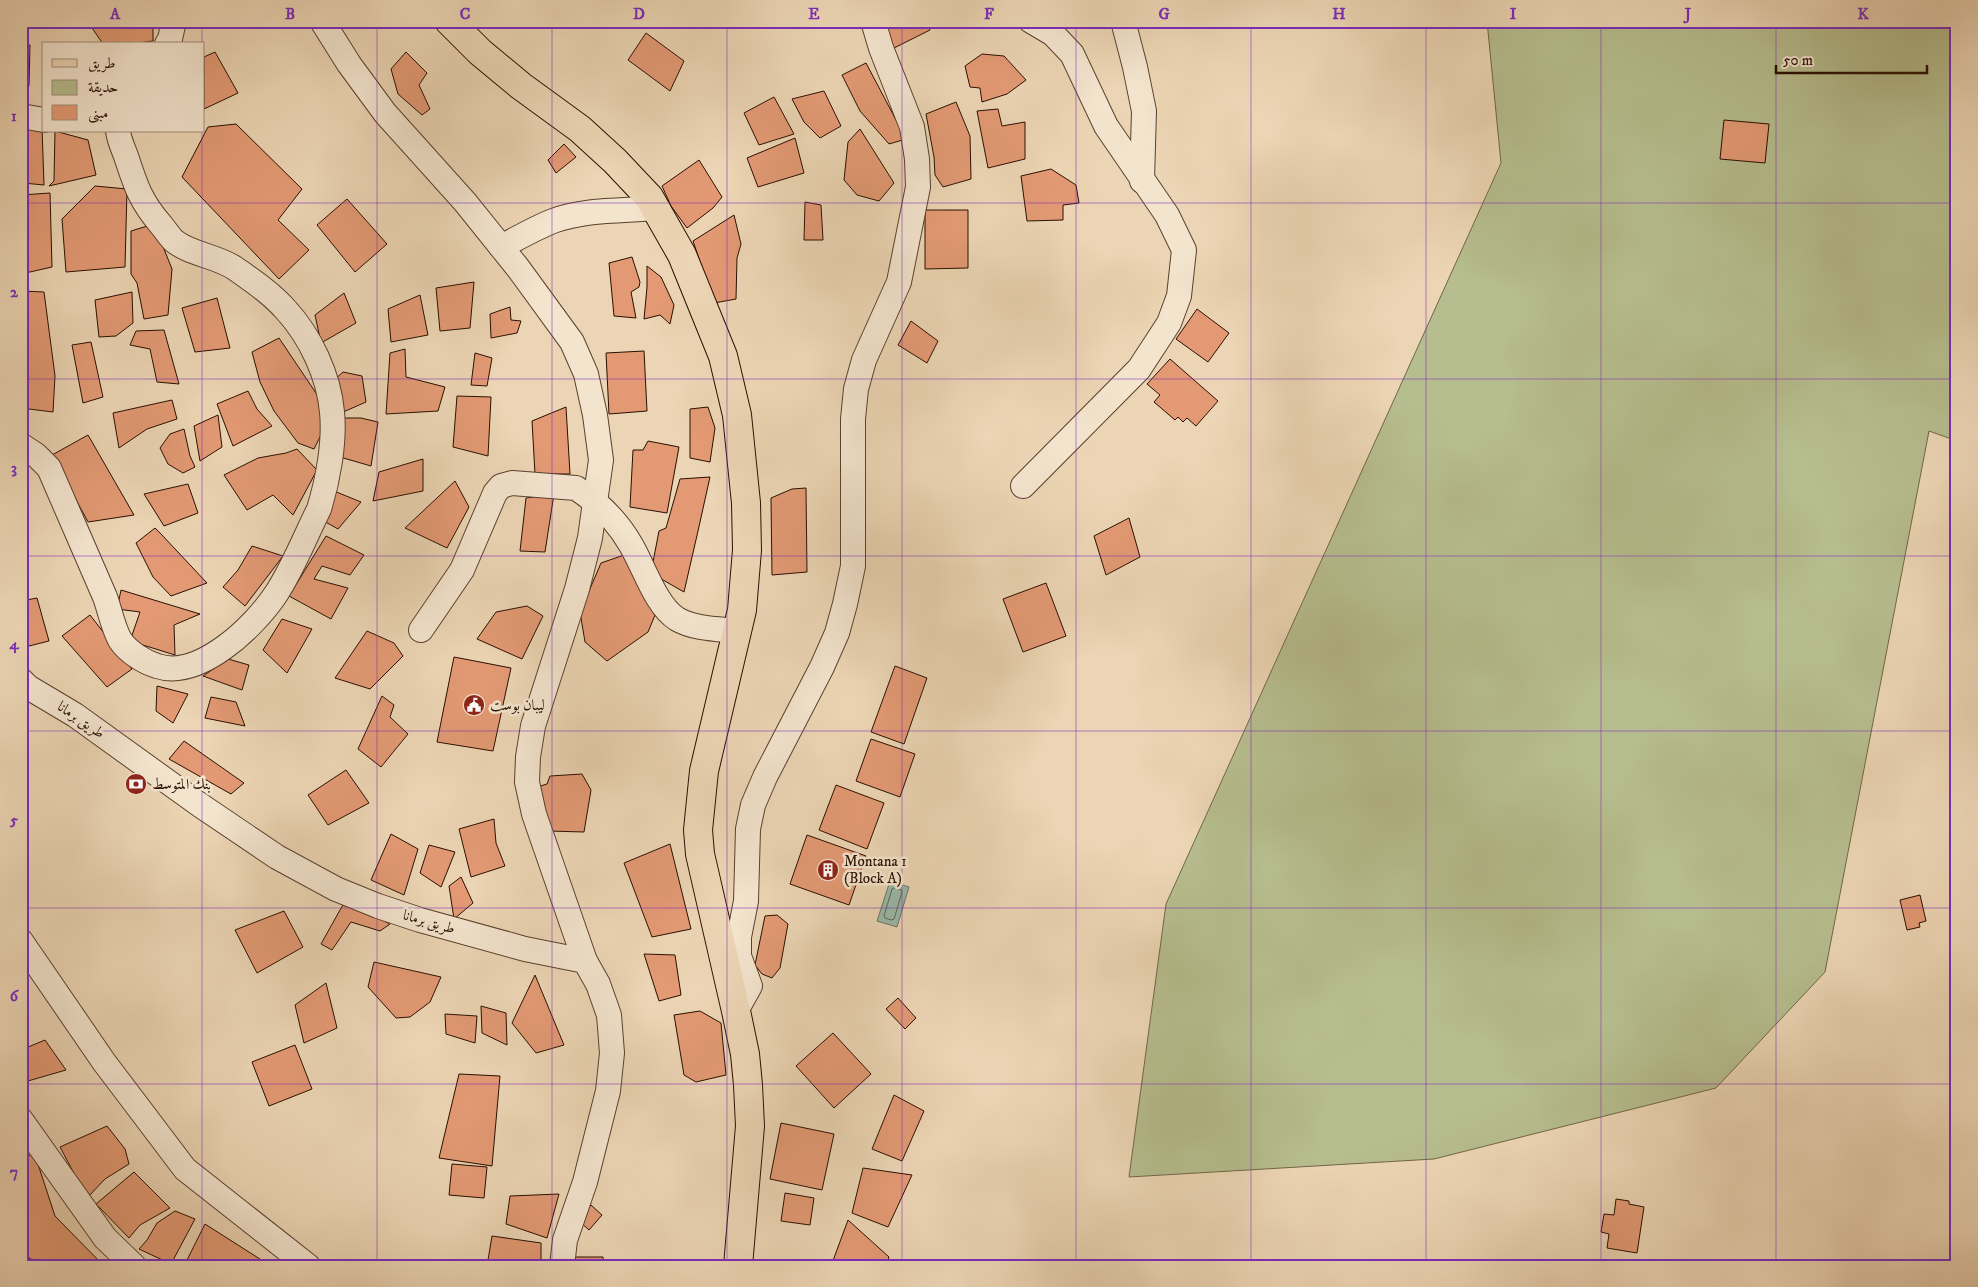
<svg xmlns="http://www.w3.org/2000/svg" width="1978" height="1287" font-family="'IM FELL DW Pica',Amiri,serif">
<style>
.green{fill:#b6bd8e;stroke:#706647}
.water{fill:#99b9a9;stroke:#6c7565}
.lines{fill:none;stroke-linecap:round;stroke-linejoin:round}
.shore{stroke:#616454;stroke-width:1}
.building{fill:#e39a74;stroke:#290e00}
.minor-casing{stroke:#5a402d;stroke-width:26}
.major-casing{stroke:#290e00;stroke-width:30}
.minor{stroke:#f3e4ce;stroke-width:24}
.major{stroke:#ecd5b4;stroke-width:28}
.grid{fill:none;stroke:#7b2cbf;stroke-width:1;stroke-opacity:0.55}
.labels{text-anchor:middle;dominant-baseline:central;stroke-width:5;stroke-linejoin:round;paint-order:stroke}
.poi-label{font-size:15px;fill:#290e00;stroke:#f3e4ce;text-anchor:start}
.street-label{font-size:15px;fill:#290e00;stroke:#f3e4ce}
.neatline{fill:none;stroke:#7b2cbf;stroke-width:2}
.grid-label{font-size:16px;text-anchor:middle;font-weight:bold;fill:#7b2cbf}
</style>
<rect width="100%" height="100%" fill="#ecd5b4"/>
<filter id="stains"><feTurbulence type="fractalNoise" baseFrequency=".004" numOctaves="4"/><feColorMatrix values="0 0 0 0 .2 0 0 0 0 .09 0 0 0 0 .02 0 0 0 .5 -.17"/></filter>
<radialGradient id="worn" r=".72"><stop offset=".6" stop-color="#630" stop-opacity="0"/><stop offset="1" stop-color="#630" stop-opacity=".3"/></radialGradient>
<path class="green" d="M 1487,21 L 1957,21 L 1957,441 L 1929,431 L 1825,972 L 1716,1088 L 1434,1159 L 1129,1177 L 1166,904 L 1501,163 Z"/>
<path class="water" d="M 890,881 L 909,887 L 897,927 L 877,921 Z"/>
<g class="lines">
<path class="shore" d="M 895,888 L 901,890 L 902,892 L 894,919 L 891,920 L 885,918 L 884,916 L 892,889 Z"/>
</g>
<g class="building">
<path d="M 105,21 L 153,21 L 153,41 L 129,44 L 103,44 L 92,28 Z"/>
<path d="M 882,21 L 926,21 L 930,30 L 892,49 Z"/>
<path d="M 646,33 L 684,61 L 670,91 L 628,60 Z"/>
<path d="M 21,44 L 30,45 L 29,86 L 21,88 Z"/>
<path d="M 215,52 L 238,93 L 204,109 L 204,57 Z"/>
<path d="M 406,52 L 427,73 L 419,85 L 430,109 L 422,115 L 398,94 L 391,69 Z"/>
<path d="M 982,54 L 1004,56 L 1026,80 L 1007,94 L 982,102 L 980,88 L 970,87 L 965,66 Z"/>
<path d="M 866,63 L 906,139 L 889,144 L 860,111 L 842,75 Z"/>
<path d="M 824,91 L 841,126 L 820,138 L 804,122 L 792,99 Z"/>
<path d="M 774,97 L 794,134 L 759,145 L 744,113 Z"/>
<path d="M 956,102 L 970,136 L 971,179 L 943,187 L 935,175 L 934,157 L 926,114 Z"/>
<path d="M 998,109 L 1002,126 L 1025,122 L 1025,159 L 988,168 L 977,111 Z"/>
<path d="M 1724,120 L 1769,124 L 1765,163 L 1720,159 Z"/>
<path d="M 236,124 L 302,189 L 278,220 L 309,250 L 279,279 L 182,177 L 208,127 Z"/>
<path d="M 28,126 L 42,128 L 44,185 L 23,183 Z"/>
<path d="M 860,129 L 894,183 L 879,201 L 857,195 L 844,180 L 848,142 Z"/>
<path d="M 55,131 L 88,140 L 96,175 L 49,186 L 54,181 Z"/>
<path d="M 795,138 L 804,173 L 758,187 L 747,158 Z"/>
<path d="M 564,144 L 576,157 L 556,173 L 548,160 Z"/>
<path d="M 699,160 L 722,197 L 713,208 L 687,228 L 671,206 L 662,186 Z"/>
<path d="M 1051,169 L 1076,185 L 1079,203 L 1063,205 L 1063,220 L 1027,221 L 1021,176 Z"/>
<path d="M 95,186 L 127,189 L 125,267 L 66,272 L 62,219 Z"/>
<path d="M 50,193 L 52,267 L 21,274 L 21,195 Z"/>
<path d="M 347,199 L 387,244 L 355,272 L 317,225 Z"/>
<path d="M 805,202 L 821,205 L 823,240 L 804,240 Z"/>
<path d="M 925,210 L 968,210 L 968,268 L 925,269 Z"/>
<path d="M 734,215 L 741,244 L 737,258 L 736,299 L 714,303 L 693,241 Z"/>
<path d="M 154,224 L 172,269 L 168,315 L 144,319 L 137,283 L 131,274 L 131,231 Z"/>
<path d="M 632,257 L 640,282 L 639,287 L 631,292 L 636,318 L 614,316 L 609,263 Z"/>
<path d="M 647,266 L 661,277 L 674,305 L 670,324 L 660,315 L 644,319 L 647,287 Z"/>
<path d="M 474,282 L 470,328 L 440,331 L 436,288 Z"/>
<path d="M 21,291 L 44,292 L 55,376 L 53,412 L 21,408 Z"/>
<path d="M 132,292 L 133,323 L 116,336 L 99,337 L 95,300 Z"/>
<path d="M 344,293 L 356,323 L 321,343 L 315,315 Z"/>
<path d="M 420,295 L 428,335 L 391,342 L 388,309 Z"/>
<path d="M 217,298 L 230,348 L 195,352 L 182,308 Z"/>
<path d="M 510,307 L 511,320 L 521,321 L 517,333 L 491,338 L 490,314 Z"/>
<path d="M 1197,309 L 1229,333 L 1208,362 L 1176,339 Z"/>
<path d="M 911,321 L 938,341 L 927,363 L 898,345 Z"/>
<path d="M 164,330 L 179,384 L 157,382 L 150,349 L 130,345 L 136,331 Z"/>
<path d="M 279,338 L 320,399 L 321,435 L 314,449 L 298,443 L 274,411 L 260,382 L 252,352 Z"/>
<path d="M 91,342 L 103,397 L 83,403 L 72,345 Z"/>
<path d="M 405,349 L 406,377 L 445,387 L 438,411 L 386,414 L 390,353 Z"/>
<path d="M 644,351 L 647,411 L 609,414 L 606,353 Z"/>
<path d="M 475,353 L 492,358 L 487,386 L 471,385 Z"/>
<path d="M 1170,359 L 1218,401 L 1196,426 L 1187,418 L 1183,422 L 1178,417 L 1175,420 L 1154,402 L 1160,395 L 1147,384 Z"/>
<path d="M 343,372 L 362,376 L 366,402 L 341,413 L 332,382 Z"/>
<path d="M 248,391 L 257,409 L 272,426 L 233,446 L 217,404 Z"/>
<path d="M 457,396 L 491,397 L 488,456 L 453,447 Z"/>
<path d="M 172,400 L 177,419 L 147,429 L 119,448 L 113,413 Z"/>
<path d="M 566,407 L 570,474 L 535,474 L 532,421 Z"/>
<path d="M 708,407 L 715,428 L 710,462 L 690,458 L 690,409 Z"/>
<path d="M 218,415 L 222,447 L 200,461 L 194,426 Z"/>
<path d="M 340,418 L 361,418 L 378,422 L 371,466 L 333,455 Z"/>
<path d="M 184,429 L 190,456 L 195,467 L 183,473 L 168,464 L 160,448 L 170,434 Z"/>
<path d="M 88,435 L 134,515 L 88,522 L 52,455 Z"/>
<path d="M 648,441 L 679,447 L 667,513 L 630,507 L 633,450 L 643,450 Z"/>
<path d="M 297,449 L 317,470 L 293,515 L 273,495 L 247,510 L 224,475 L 258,458 L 286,453 Z"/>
<path d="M 423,459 L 423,491 L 373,501 L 379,472 Z"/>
<path d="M 710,477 L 698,531 L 684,592 L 656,576 L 653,562 L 659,531 L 666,528 L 680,479 Z"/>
<path d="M 455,481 L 469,507 L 447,548 L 405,528 Z"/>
<path d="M 188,484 L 198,513 L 164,526 L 144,494 Z"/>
<path d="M 806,488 L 807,572 L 772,575 L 771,498 L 792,489 Z"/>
<path d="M 334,491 L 361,502 L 338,529 L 322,520 Z"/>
<path d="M 554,494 L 545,552 L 520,551 L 526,498 Z"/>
<path d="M 1129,518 L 1140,557 L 1106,575 L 1094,536 Z"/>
<path d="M 155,528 L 161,534 L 207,583 L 171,596 L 153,577 L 136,543 Z"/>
<path d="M 326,536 L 364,555 L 350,575 L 322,566 L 314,579 L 348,588 L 331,619 L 289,596 Z"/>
<path d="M 252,546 L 283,556 L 245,606 L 223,587 L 238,570 Z"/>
<path d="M 627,554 L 658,608 L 648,632 L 607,661 L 585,642 L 580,612 L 601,563 Z"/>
<path d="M 1046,583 L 1066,636 L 1023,652 L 1003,599 Z"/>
<path d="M 121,590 L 200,614 L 174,625 L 175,655 L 130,641 L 140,612 L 117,609 Z"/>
<path d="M 37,598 L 49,641 L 21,648 L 21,601 Z"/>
<path d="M 527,606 L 543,616 L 522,659 L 477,639 L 496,612 Z"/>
<path d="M 90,615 L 132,669 L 107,687 L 62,636 Z"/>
<path d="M 282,619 L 312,629 L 287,673 L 263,650 Z"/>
<path d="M 367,631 L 394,643 L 403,656 L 370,689 L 335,678 Z"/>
<path d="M 454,657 L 511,668 L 493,751 L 437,742 Z"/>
<path d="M 228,659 L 249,665 L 242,690 L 203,676 Z"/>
<path d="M 895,666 L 927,678 L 904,744 L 871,732 Z"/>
<path d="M 157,686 L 188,694 L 173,723 L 156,711 Z"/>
<path d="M 382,696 L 394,705 L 390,717 L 408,734 L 381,767 L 358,749 Z"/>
<path d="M 211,697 L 236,702 L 245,726 L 205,718 Z"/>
<path d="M 871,739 L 915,754 L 900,797 L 856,781 Z"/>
<path d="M 184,741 L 244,783 L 231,794 L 169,759 Z"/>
<path d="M 346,770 L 369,803 L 328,825 L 308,795 Z"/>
<path d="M 582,774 L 591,790 L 584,832 L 548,831 L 534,788 L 547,784 L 550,776 Z"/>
<path d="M 836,785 L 884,803 L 867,849 L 819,830 Z"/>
<path d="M 494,819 L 496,843 L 505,866 L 471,877 L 459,829 Z"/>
<path d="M 391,834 L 418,849 L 404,895 L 371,880 Z"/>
<path d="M 807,835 L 866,856 L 849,905 L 790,884 Z"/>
<path d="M 670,844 L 691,929 L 652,937 L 624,863 Z"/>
<path d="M 429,845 L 455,852 L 441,887 L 420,873 Z"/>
<path d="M 461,877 L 473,903 L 454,919 L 449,886 Z"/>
<path d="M 1920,895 L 1926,921 L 1919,923 L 1920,927 L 1907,930 L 1900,900 Z"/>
<path d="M 345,901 L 390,924 L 380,931 L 351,922 L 332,950 L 321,944 Z"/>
<path d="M 284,911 L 303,947 L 257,973 L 235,930 Z"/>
<path d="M 777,915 L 788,924 L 780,968 L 772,978 L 762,974 L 755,965 L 765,916 Z"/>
<path d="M 644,954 L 675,955 L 681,995 L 659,1001 Z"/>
<path d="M 374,962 L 441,977 L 430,1002 L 410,1017 L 396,1018 L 368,987 Z"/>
<path d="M 535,975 L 564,1045 L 536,1053 L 512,1023 Z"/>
<path d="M 326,983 L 337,1028 L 304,1043 L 295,1005 Z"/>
<path d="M 898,998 L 916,1018 L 905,1029 L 886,1009 Z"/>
<path d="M 481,1006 L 506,1013 L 507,1045 L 482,1033 Z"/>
<path d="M 700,1011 L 721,1023 L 726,1075 L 696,1082 L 684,1075 L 674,1015 Z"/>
<path d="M 445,1014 L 477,1016 L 475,1043 L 446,1034 Z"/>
<path d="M 833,1033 L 871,1074 L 834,1108 L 796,1066 Z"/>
<path d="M 45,1040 L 66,1070 L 21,1083 L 21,1050 Z"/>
<path d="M 295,1045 L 312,1089 L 269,1106 L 252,1062 Z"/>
<path d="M 459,1074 L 500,1076 L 492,1166 L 439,1158 Z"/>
<path d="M 894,1095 L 924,1111 L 902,1161 L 872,1149 Z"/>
<path d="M 781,1123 L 834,1134 L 822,1190 L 770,1179 Z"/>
<path d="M 107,1126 L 125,1149 L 129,1164 L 105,1179 L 87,1198 L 60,1147 Z"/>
<path d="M 34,1152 L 55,1216 L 104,1266 L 84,1266 L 30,1259 L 21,1247 L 21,1162 Z"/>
<path d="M 452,1164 L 487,1167 L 484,1198 L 449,1195 Z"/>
<path d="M 863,1168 L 912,1175 L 888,1227 L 852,1213 Z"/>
<path d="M 134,1172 L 170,1208 L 140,1225 L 129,1238 L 96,1204 Z"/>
<path d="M 785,1193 L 814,1198 L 810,1225 L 781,1221 Z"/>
<path d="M 559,1194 L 547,1238 L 506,1224 L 510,1196 Z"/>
<path d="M 1616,1199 L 1629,1201 L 1629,1204 L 1644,1207 L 1637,1253 L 1607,1248 L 1609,1234 L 1601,1232 L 1604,1214 L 1614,1215 Z"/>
<path d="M 591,1205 L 602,1215 L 589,1230 L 578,1220 Z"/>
<path d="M 175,1211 L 195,1219 L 171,1264 L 139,1249 L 147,1240 L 157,1223 Z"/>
<path d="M 848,1220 L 889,1257 L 886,1266 L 831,1266 Z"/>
<path d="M 205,1224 L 263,1261 L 184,1266 Z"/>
<path d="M 492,1236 L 541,1243 L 541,1266 L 487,1266 Z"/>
<path d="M 571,1257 L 603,1257 L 604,1266 L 570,1266 Z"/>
</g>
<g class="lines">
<g class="minor-casing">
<g id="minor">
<path d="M 322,21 L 349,64 L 385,113 L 465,202 L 518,268 L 572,342 L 586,374 L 595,415 L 601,460 L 595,502 L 590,538 L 577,589 L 533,726 L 528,757 L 527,782 L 534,814 L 585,961"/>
<path d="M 1123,21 L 1135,67 L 1144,111 L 1142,181"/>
<path d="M 167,44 L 170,39 L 174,21"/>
<path d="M 21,116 L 44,120"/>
<path d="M 501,247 C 518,238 535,228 553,221 C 585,209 622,211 656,208"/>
<path d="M 21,445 L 36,455 L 49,468 C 68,511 86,554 105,597 C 110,611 113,627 120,640 C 128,652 144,662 157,666 C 199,680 254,627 276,594 C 293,568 305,537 319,509 C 328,480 335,442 332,412 C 329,376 310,336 286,310 C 272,294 253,281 236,269 C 218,256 192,255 174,241 C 170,237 166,231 162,226 C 141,202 136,187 126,156 C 123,148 119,140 118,131"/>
<path d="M 1023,486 L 1139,369 L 1169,323 L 1179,296 L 1184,250 L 1167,215 L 1106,126 L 1072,54 L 1053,34 L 1031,21"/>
<path d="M 421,630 L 462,570 L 495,493 L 501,486 L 512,483 L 576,488 C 599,503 618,522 631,545 C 644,567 656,606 677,619 C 694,629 718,629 737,631"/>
<path d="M 21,680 L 28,687 L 75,715 L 200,805 L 277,857 L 336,889 L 378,906 L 420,920 L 525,949 L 585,961 L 598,984 L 609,1015 L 612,1053 L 608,1091 L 585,1182 L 565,1240 L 562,1266"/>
<path d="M 21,941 L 104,1062 L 185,1169 L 308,1266"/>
<path d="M 736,1011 L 750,986 L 739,956 L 739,937 L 746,901 L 748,829 L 753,805 L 765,777 L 822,667 L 837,633 L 845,604 L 853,566 L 853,419 L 856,389 L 864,360 L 899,282 L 918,187 L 917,159 L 912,127 L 881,48 L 873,21"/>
<path d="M 21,1120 L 105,1238 L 134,1266"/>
</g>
</g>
<g class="major-casing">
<path id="major" d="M 449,21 L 480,52 L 521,86 L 580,129 L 615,161 L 649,197 L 682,255 L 723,356 L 737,415 L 746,503 L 747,550 L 742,610 L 704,771 L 698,830 L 700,854 L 736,1011 L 745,1054 L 748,1085 L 750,1126 L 738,1266"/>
</g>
<use href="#minor" class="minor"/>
<use href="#major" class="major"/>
</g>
<path class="grid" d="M 202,21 L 202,44M 377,21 L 377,1266M 552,21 L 552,1266M 727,21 L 727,1266M 902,21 L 902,1266M 1076,21 L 1076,1266M 1251,21 L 1251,1266M 1426,21 L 1426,1266M 1601,21 L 1601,1266M 1776,21 L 1776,1266M 202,131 L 202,1266M 21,203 L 1957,203M 21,379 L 1957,379M 21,556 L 1957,556M 21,731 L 1957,731M 21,908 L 1957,908M 21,1084 L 1957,1084"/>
<defs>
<g id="civic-disc" transform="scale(1.125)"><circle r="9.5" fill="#8f2418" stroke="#f3e4ce"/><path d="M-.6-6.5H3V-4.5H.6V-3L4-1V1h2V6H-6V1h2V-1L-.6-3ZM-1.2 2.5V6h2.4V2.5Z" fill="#fff"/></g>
<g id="bank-disc" transform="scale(1.125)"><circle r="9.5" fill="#8f2418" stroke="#f3e4ce"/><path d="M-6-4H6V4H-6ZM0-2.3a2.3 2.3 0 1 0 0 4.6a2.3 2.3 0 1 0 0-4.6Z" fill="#fff"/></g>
<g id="building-disc" transform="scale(1.125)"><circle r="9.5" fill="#8f2418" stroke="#f3e4ce"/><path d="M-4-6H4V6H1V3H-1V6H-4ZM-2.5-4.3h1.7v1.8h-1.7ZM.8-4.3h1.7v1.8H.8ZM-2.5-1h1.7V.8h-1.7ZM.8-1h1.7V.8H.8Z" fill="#fff"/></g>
</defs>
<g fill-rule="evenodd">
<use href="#civic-disc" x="474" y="705"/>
<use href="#bank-disc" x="136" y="784"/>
<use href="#building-disc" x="828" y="870"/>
</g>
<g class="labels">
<g class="poi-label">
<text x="490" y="705">ليبان بوست</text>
<text x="152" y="784">بنك المتوسط</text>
<text x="844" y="861">Montana 1<tspan x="844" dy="17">(Block A)</tspan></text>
</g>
<g class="street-label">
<text transform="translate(81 720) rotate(34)">طريق برمانا</text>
<text transform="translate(429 922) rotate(16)">طريق برمانا</text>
</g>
</g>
<rect width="1978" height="1287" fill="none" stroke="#ecd5b4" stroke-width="55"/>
<rect x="42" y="42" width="162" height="90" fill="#f3e4ce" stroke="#a28e7c"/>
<rect x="52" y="59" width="25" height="8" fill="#ecd5b4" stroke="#a28e7c"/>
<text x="88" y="68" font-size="15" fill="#290e00">طريق</text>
<rect x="52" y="80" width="25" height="15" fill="#b6bd8e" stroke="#a28e7c"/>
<text x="88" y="92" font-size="15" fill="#290e00">حديقة</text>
<rect x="52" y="105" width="25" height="15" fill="#e39a74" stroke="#a28e7c"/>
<text x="88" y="118" font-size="15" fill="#290e00">مبنى</text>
<path d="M1776 65v8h151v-8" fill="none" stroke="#290e00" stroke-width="2.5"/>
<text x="1783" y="65" font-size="15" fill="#290e00" stroke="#f3e4ce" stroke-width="4" paint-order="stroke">50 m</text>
<rect x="28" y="28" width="1922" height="1232" class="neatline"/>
<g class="grid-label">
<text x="115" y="19">A</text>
<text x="290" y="19">B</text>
<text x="465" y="19">C</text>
<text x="639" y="19">D</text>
<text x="814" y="19">E</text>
<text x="989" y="19">F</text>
<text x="1164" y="19">G</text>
<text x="1339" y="19">H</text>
<text x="1513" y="19">I</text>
<text x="1688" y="19">J</text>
<text x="1863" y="19">K</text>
<text x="14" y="121">1</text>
<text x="14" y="297">2</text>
<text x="14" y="473">3</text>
<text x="14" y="649">4</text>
<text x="14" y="825">5</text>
<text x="14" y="1001">6</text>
<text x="14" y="1177">7</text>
</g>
<rect width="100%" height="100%" filter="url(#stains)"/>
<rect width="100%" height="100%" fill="url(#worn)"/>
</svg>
